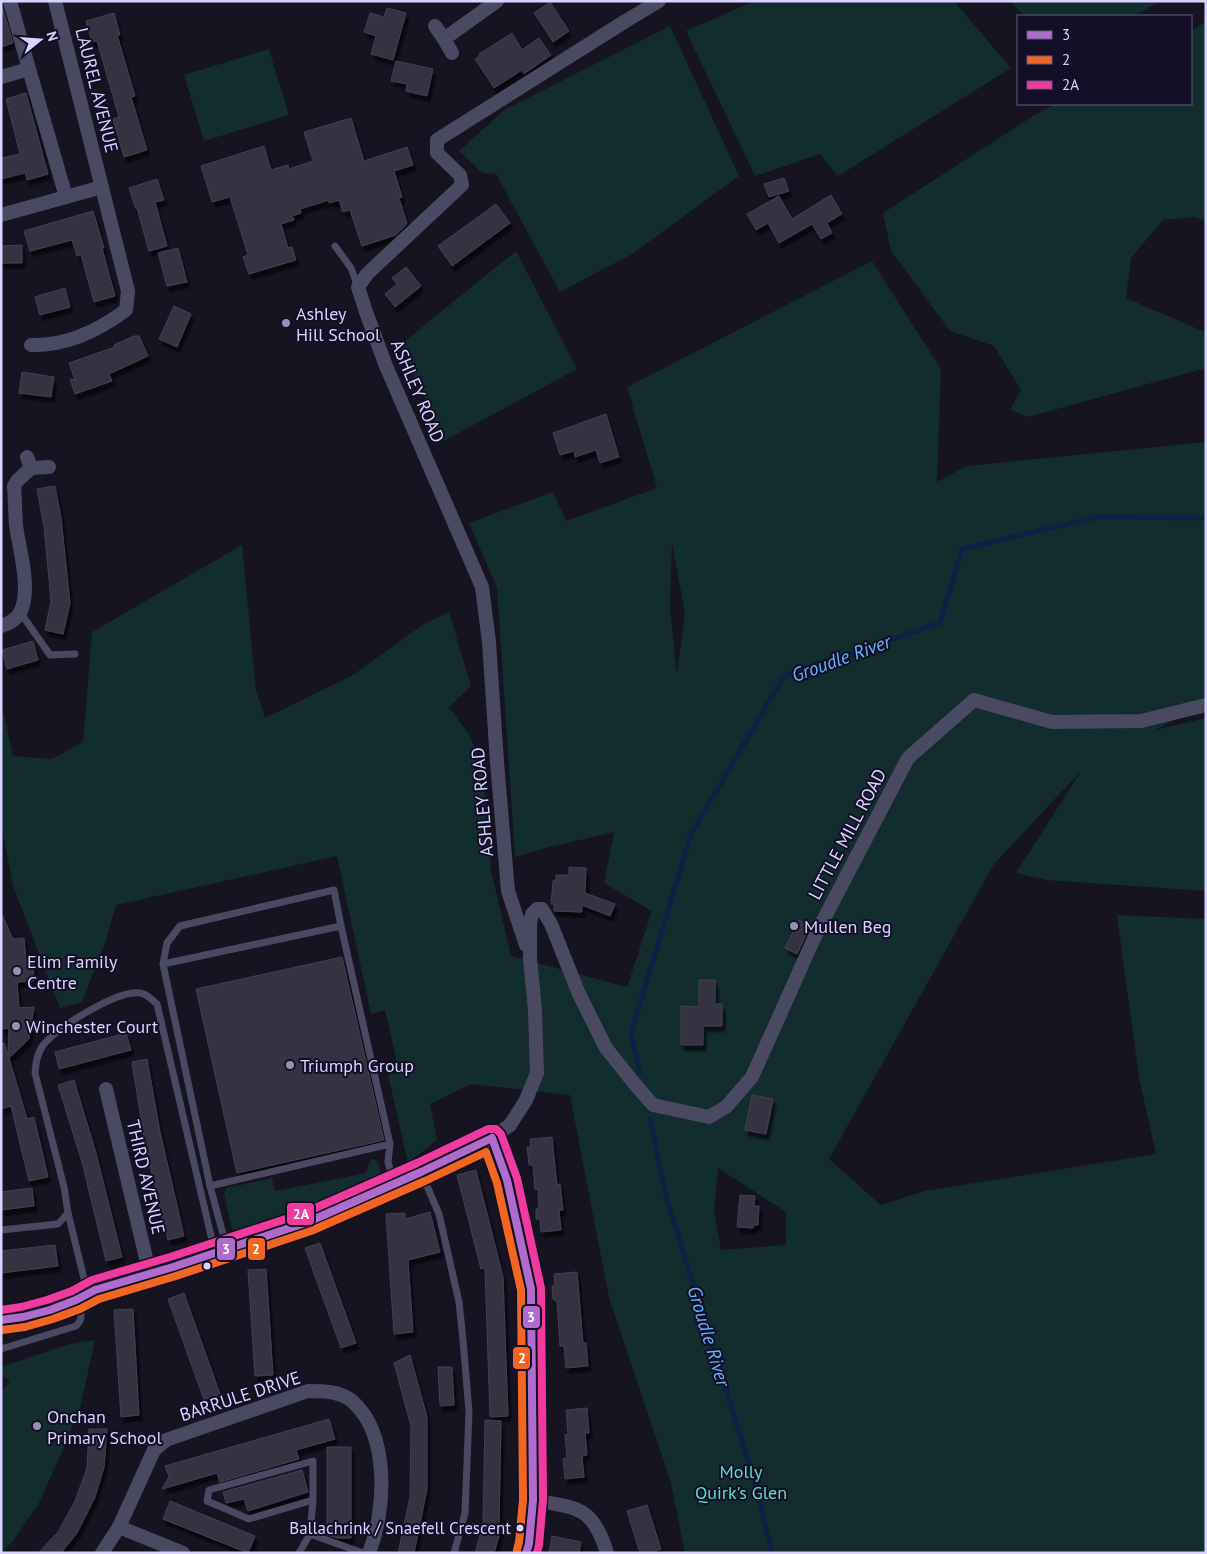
<svg xmlns="http://www.w3.org/2000/svg" width="1207" height="1554" font-family="'PT Sans',sans-serif">
<style>
.green{fill:#132c2d;fill-rule:evenodd}
.lines{fill:none;stroke-linecap:round;stroke-linejoin:round}
.stream{stroke:#0d2144;stroke-width:5}
.building{fill:#343243;stroke:#433f54;filter:url(#shadow)}
.lane{stroke:#4a4962;stroke-width:7}
.street{stroke:#4a4962;stroke-width:14}
.bus-1-casing{stroke:#130f26;stroke-width:11}
.bus-2-casing{stroke:#130f26;stroke-width:11}
.bus-3-casing{stroke:#130f26;stroke-width:11}
.bus-1{stroke:#b06ccc;stroke-width:8}
.bus-2{stroke:#f26522;stroke-width:8}
.bus-3{stroke:#f13a9d;stroke-width:8}
.poi-dot{fill:#9591b1;stroke:#130f26;stroke-width:2}
.bus-dot{fill:#d9d4ff;stroke:#130f26;stroke-width:2}
.labels{text-anchor:middle;dominant-baseline:central;stroke-width:4;stroke-linejoin:round;paint-order:stroke}
.bus-label{font-size:17px;fill:#d9d4ff;stroke:#130f26;text-anchor:end}
.street-label{font-size:18px;fill:#d9d4ff;stroke:#130f26}
.poi-label{font-size:18px;fill:#d9d4ff;stroke:#130f26;text-anchor:start}
.park-label{font-size:18px;fill:#5fe0c0;stroke:#130f26}
.water-label{font-size:19px;font-style:italic;fill:#62b6ff;stroke:#130f26}
.line-badge{stroke:#130f26;stroke-width:2}
.badge-label{font-size:14px;text-anchor:middle;font-weight:bold;fill:#fff}
</style>
<defs>
<filter id="shadow"><feDropShadow dx="3" dy="5.5" stdDeviation="1" flood-color="#0009"/></filter>
</defs>
<rect width="100%" height="100%" fill="#161421"/>
<g class="green">
<path d="M 755,1 L 954,1 L 1011,68 L 838,176 L 820,154 L 755,176 L 686,31 Z"/>
<path d="M 1010,1 L 1161,1 L 1134,16 L 1025,16 Z"/>
<path d="M 1206,22 L 1206,222 L 1195,217 L 1163,220 L 1131,258 L 1126,298 L 1205,332 L 1206,368 L 1028,417 L 1010,410 L 1021,390 L 994,346 L 950,331 L 891,251 L 883,213 L 1033,116 L 1055,104 L 1191,104 L 1191,31 Z"/>
<path d="M 670,26 L 739,176 L 632,254 L 560,292 L 496,174 L 482,173 L 459,151 L 504,110 Z"/>
<path d="M 269,49 L 289,115 L 204,141 L 184,75 Z"/>
<path d="M 516,251 L 577,369 L 444,441 L 400,345 Z"/>
<path d="M 872,261 L 941,369 L 937,482 L 967,466 L 1206,442 L 1206,703 L 1155,730 L 1206,718 L 1206,891 L 1046,880 L 1016,873 L 1081,771 L 994,864 L 829,1159 L 881,1205 L 925,1191 L 1156,1154 L 1139,1078 L 1117,915 L 1206,919 L 1206,1553 L 685,1553 L 670,1479 L 609,1298 L 570,1095 L 471,1084 L 430,1104 L 437,1140 L 408,1163 L 388,1075 L 399,1071 L 385,1010 L 371,1014 L 337,856 L 116,905 L 106,940 L 82,1002 L 60,1008 L 13,886 L 1,822 L 1,701 L 13,756 L 52,759 L 83,742 L 92,632 L 242,545 L 256,691 L 265,718 L 353,675 L 424,624 L 449,612 L 471,686 L 449,707 L 468,733 L 482,762 L 491,870 L 511,956 L 627,987 L 652,911 L 604,883 L 614,832 L 550,847 L 515,857 L 497,588 L 469,523 L 553,492 L 566,521 L 657,488 L 627,387 ZM 672,543 L 685,614 L 677,674 L 670,609 ZM 718,1168 L 786,1212 L 786,1245 L 721,1250 L 714,1212 Z"/>
<path d="M 373,1159 L 378,1162 L 382,1176 L 315,1207 L 237,1234 L 232,1230 L 224,1193 L 227,1188 L 272,1178 L 275,1191 L 366,1173 L 370,1161 Z"/>
<path d="M 95,1340 L 80,1408 L 65,1445 L 39,1503 L 13,1541 L 1,1553 L 1,1392 L 10,1381 L 1,1374 L 1,1367 L 70,1344 Z"/>
</g>
<g class="lines">
<g class="stream">
<path d="M 640,1072 L 631,1033 L 691,834 L 784,676 L 940,623 L 962,549 L 1097,517 L 1206,518"/>
<path d="M 650,1119 L 667,1200 L 753,1476 L 772,1553"/>
</g>
</g>
<g class="building">
<path d="M 550,2 L 569,31 L 553,42 L 534,13 Z"/>
<path d="M 387,8 L 406,13 L 393,60 L 371,54 L 376,36 L 364,32 L 370,13 L 384,17 Z"/>
<path d="M 1,9 L 3,9 L 13,43 L 1,47 Z"/>
<path d="M 114,13 L 120,35 L 117,35 L 135,96 L 131,97 L 147,150 L 124,157 L 113,119 L 119,117 L 97,41 L 92,42 L 86,21 Z"/>
<path d="M 512,33 L 522,50 L 539,38 L 551,55 L 524,74 L 522,70 L 494,88 L 475,59 L 480,56 L 479,54 Z"/>
<path d="M 396,61 L 433,69 L 427,96 L 406,91 L 407,84 L 391,81 Z"/>
<path d="M 26,93 L 48,174 L 27,180 L 25,173 L 1,179 L 1,158 L 20,154 L 6,99 Z"/>
<path d="M 351,118 L 364,161 L 407,147 L 413,165 L 394,171 L 402,197 L 399,198 L 407,224 L 396,235 L 362,246 L 350,210 L 343,212 L 339,200 L 329,203 L 329,200 L 300,209 L 301,213 L 292,216 L 294,220 L 281,224 L 288,248 L 292,247 L 296,260 L 249,274 L 243,257 L 248,255 L 230,197 L 212,202 L 201,166 L 264,146 L 271,170 L 288,165 L 289,169 L 313,161 L 304,132 Z"/>
<path d="M 784,178 L 789,191 L 769,197 L 764,184 Z"/>
<path d="M 157,179 L 164,200 L 155,202 L 167,246 L 149,251 L 137,208 L 136,209 L 129,188 Z"/>
<path d="M 831,195 L 842,214 L 827,223 L 832,233 L 821,239 L 812,224 L 779,243 L 768,223 L 756,230 L 747,214 L 779,196 L 792,219 Z"/>
<path d="M 496,204 L 510,223 L 452,266 L 438,246 Z"/>
<path d="M 93,211 L 104,248 L 102,248 L 115,296 L 94,302 L 81,255 L 77,256 L 72,240 L 30,251 L 24,231 Z"/>
<path d="M 22,245 L 22,263 L 1,263 L 1,246 Z"/>
<path d="M 178,248 L 187,282 L 167,286 L 158,253 Z"/>
<path d="M 406,267 L 421,286 L 395,307 L 385,294 L 397,284 L 392,278 Z"/>
<path d="M 65,288 L 70,307 L 40,315 L 35,297 Z"/>
<path d="M 174,306 L 191,314 L 177,347 L 159,339 Z"/>
<path d="M 134,336 L 139,336 L 148,356 L 109,374 L 112,381 L 75,394 L 70,379 L 75,380 L 69,363 L 115,347 L 114,345 Z"/>
<path d="M 22,372 L 54,377 L 51,397 L 19,393 Z"/>
<path d="M 606,414 L 619,457 L 600,463 L 596,450 L 575,457 L 574,451 L 560,455 L 553,433 Z"/>
<path d="M 55,486 L 61,518 L 70,603 L 63,634 L 45,630 L 51,601 L 44,527 L 37,489 Z"/>
<path d="M 33,641 L 38,660 L 7,669 L 2,650 Z"/>
<path d="M 569,867 L 586,868 L 585,893 L 615,904 L 610,916 L 582,905 L 582,912 L 554,911 L 554,904 L 551,904 L 553,881 L 556,880 L 556,875 L 569,875 Z"/>
<path d="M 1,912 L 13,939 L 24,938 L 26,962 L 33,961 L 34,981 L 17,982 L 19,1008 L 34,1007 L 29,1039 L 9,1058 L 27,1119 L 34,1117 L 48,1177 L 29,1181 L 11,1106 L 1,1109 L 1,1044 L 4,1043 L 8,1055 L 9,1028 L 1,1029 Z"/>
<path d="M 799,920 L 810,926 L 797,954 L 785,948 Z"/>
<path d="M 342,957 L 384,1140 L 237,1173 L 196,989 Z"/>
<path d="M 699,980 L 715,980 L 715,1004 L 722,1004 L 722,1026 L 703,1026 L 703,1045 L 681,1045 L 681,1006 L 699,1007 Z"/>
<path d="M 126,1033 L 131,1050 L 59,1069 L 55,1052 Z"/>
<path d="M 147,1059 L 160,1132 L 184,1236 L 168,1240 L 145,1144 L 132,1062 Z"/>
<path d="M 74,1080 L 96,1153 L 122,1257 L 106,1261 L 82,1162 L 58,1085 Z"/>
<path d="M 752,1095 L 773,1099 L 766,1134 L 745,1130 Z"/>
<path d="M 552,1137 L 557,1185 L 560,1184 L 563,1210 L 559,1210 L 561,1230 L 541,1232 L 540,1220 L 536,1219 L 536,1209 L 539,1207 L 538,1190 L 535,1189 L 533,1165 L 529,1165 L 527,1147 L 531,1147 L 530,1139 Z"/>
<path d="M 476,1170 L 503,1277 L 508,1416 L 490,1417 L 485,1268 L 481,1269 L 457,1175 Z"/>
<path d="M 32,1188 L 34,1206 L 1,1210 L 1,1192 Z"/>
<path d="M 740,1195 L 755,1196 L 754,1206 L 759,1206 L 758,1225 L 754,1225 L 753,1228 L 737,1227 Z"/>
<path d="M 430,1212 L 440,1252 L 408,1260 L 413,1332 L 394,1334 L 386,1214 L 405,1213 L 405,1219 Z"/>
<path d="M 320,1243 L 356,1343 L 341,1348 L 305,1248 Z"/>
<path d="M 55,1245 L 58,1266 L 1,1273 L 1,1251 Z"/>
<path d="M 266,1269 L 273,1375 L 255,1376 L 248,1270 Z"/>
<path d="M 577,1272 L 583,1343 L 586,1343 L 588,1366 L 566,1368 L 564,1346 L 560,1346 L 557,1302 L 553,1299 L 552,1286 L 555,1286 L 554,1274 Z"/>
<path d="M 184,1293 L 220,1394 L 204,1400 L 168,1299 Z"/>
<path d="M 133,1309 L 139,1415 L 121,1417 L 114,1310 Z"/>
<path d="M 410,1355 L 427,1417 L 427,1489 L 414,1553 L 398,1553 L 410,1497 L 411,1426 L 394,1363 Z"/>
<path d="M 438,1367 L 452,1367 L 454,1405 L 440,1406 Z"/>
<path d="M 587,1408 L 589,1433 L 585,1433 L 587,1455 L 582,1456 L 584,1477 L 565,1479 L 563,1459 L 567,1458 L 565,1435 L 568,1434 L 566,1410 Z"/>
<path d="M 329,1419 L 335,1439 L 296,1450 L 299,1459 L 220,1482 L 217,1473 L 162,1489 L 169,1477 L 165,1466 Z"/>
<path d="M 485,1420 L 501,1421 L 499,1525 L 502,1526 L 494,1553 L 475,1553 L 483,1525 Z"/>
<path d="M 89,1429 L 107,1429 L 104,1467 L 95,1497 L 77,1533 L 61,1553 L 38,1553 L 58,1532 L 75,1501 L 87,1468 Z"/>
<path d="M 327,1447 L 351,1447 L 351,1538 L 337,1538 L 327,1535 Z"/>
<path d="M 302,1470 L 308,1492 L 248,1511 L 244,1499 L 226,1503 L 223,1492 Z"/>
<path d="M 170,1501 L 255,1536 L 248,1553 L 163,1519 Z"/>
<path d="M 647,1505 L 661,1549 L 650,1553 L 640,1553 L 627,1511 Z"/>
<path d="M 552,1536 L 581,1542 L 579,1553 L 549,1553 Z"/>
</g>
<g class="lines">
<g class="lane">
<path d="M 335,246 L 351,268 L 358,287"/>
<path d="M 20,612 L 50,655 L 75,654"/>
<path d="M 341,926 L 390,1144 L 388,1162 L 394,1184"/>
<path d="M 163,964 L 341,926 L 334,890 L 180,926 L 167,943 L 163,964 L 210,1186 L 227,1249"/>
<path d="M 421,1172 L 439,1214 L 459,1302 L 463,1340 L 469,1412 L 465,1513 L 454,1553"/>
<path d="M 210,1186 L 390,1144"/>
<path d="M 1,1230 L 58,1224 L 68,1213"/>
<path d="M 88,1295 L 68,1213 L 64,1187 L 35,1073 C 36,1062 37,1053 44,1044 C 60,1026 118,989 141,993 C 147,994 152,1000 157,1004 L 215,1253"/>
<path d="M 1,1349 L 76,1326 C 85,1317 80,1310 77,1299"/>
<path d="M 310,1534 L 363,1553"/>
<path d="M 299,1553 L 310,1534 L 313,1500 L 313,1461 L 209,1490 L 207,1501 L 249,1519 L 313,1500"/>
</g>
<g class="street">
<path d="M 435,26 L 444,39"/>
<path d="M 452,53 L 444,39 L 497,1"/>
<path d="M 29,69 L 66,197 L 102,187"/>
<path d="M 1,77 L 29,69 L 10,1"/>
<path d="M 1,215 L 66,197"/>
<path d="M 31,345 C 67,346 98,331 126,310 L 128,291 L 55,1"/>
<path d="M 31,468 L 49,467"/>
<path d="M 1,626 C 8,624 16,619 20,613 C 32,590 19,549 16,525 C 15,512 15,499 14,486 L 17,481 L 31,468 L 27,457"/>
<path d="M 526,945 L 508,891 L 497,762 L 489,642 L 482,587 L 386,366 L 366,312 L 358,287 L 367,274 L 462,185 L 460,175 L 437,153 L 437,140 L 624,22 L 659,1"/>
<path d="M 106,1089 L 150,1275"/>
<path d="M 492,1138 L 507,1180 L 531,1289 L 533,1500 L 529,1544 L 526,1553"/>
<path d="M 1,1320 C 25,1319 76,1304 95,1290 L 173,1267 L 308,1222 L 421,1172 L 492,1138 L 510,1125 L 526,1100 L 537,1073 L 535,1010 L 530,958 L 530,924 L 532,914 L 537,909 L 542,909 L 551,924 L 579,994 L 606,1048 L 633,1082 L 653,1105 L 709,1117 L 726,1107 L 752,1077 L 816,934 L 908,758 L 974,700 L 1052,722 L 1141,721 L 1206,705"/>
<path d="M 533,1500 C 577,1508 593,1506 607,1553"/>
<path d="M 119,1527 L 183,1553"/>
<path d="M 102,1553 L 119,1527 L 154,1450 L 166,1440 L 308,1391 C 323,1391 340,1391 352,1401 C 390,1434 386,1510 369,1553"/>
</g>
<g class="bus-1-casing">
<path id="bus-1" d="M 1,1320 L 23,1317 L 50,1310 L 76,1300 L 95,1290 L 173,1267 L 308,1222 L 421,1172 L 492,1138 L 507,1180 L 531,1289 L 533,1500 L 529,1544 L 526,1553"/>
</g>
<g class="bus-2-casing">
<path id="bus-2" d="M 2,1330 L 25,1327 L 53,1319 L 80,1309 L 99,1299 L 176,1276 L 311,1231 L 425,1181 L 486,1152 L 497,1183 L 521,1290 L 523,1500 L 519,1542 L 517,1550"/>
</g>
<g class="bus-3-casing">
<path id="bus-3" d="M 1,1310 L 21,1307 L 47,1300 L 72,1291 L 92,1280 L 170,1257 L 304,1213 L 417,1163 L 488,1129 L 496,1129 L 501,1134 L 517,1178 L 541,1288 L 543,1500 L 539,1545 L 537,1553"/>
</g>
<use href="#bus-1" class="bus-1"/>
<use href="#bus-2" class="bus-2"/>
<use href="#bus-3" class="bus-3"/>
</g>
<g class="poi-dot">
<circle cx="286" cy="323" r="5"/>
<circle cx="794" cy="926" r="5"/>
<circle cx="17" cy="971" r="5"/>
<circle cx="16" cy="1026" r="5"/>
<circle cx="290" cy="1065" r="5"/>
<circle cx="37" cy="1426" r="5"/>
</g>
<g class="bus-dot">
<circle cx="207" cy="1266" r="4.5"/>
<circle cx="520" cy="1528" r="4.5"/>
</g>
<g class="labels">
<g class="bus-label">
<text x="511" y="1528">Ballachrink / Snaefell Crescent</text>
</g>
<g class="street-label">
<text transform="translate(97 90) rotate(76)">LAUREL AVENUE</text>
<text transform="translate(418 391) rotate(67)">ASHLEY ROAD</text>
<text transform="translate(482 802) rotate(-95)">ASHLEY ROAD</text>
<text transform="translate(847 834) rotate(-62)">LITTLE MILL ROAD</text>
<text transform="translate(146 1177) rotate(77)">THIRD AVENUE</text>
<text transform="translate(240 1396) rotate(-18)">BARRULE DRIVE</text>
</g>
<g class="poi-label">
<text x="296" y="313">Ashley<tspan x="296" dy="21">Hill School</tspan></text>
<text x="804" y="926">Mullen Beg</text>
<text x="27" y="961">Elim Family<tspan x="27" dy="21">Centre</tspan></text>
<text x="26" y="1026">Winchester Court</text>
<text x="300" y="1065">Triumph Group</text>
<text x="47" y="1416">Onchan<tspan x="47" dy="21">Primary School</tspan></text>
</g>
<g class="park-label">
<text x="741" y="1471">Molly<tspan x="741" dy="21">Quirk's Glen</tspan></text>
</g>
<g class="water-label">
<text transform="translate(841 658) rotate(-20)">Groudle River</text>
<text transform="translate(709 1336) rotate(73)">Groudle River</text>
</g>
</g>
<g class="line-badge">
<rect x="286" y="1202" width="29" height="24" rx="5" fill="#f13a9d"/>
<rect x="247" y="1237" width="19" height="24" rx="5" fill="#f26522"/>
<rect x="216" y="1237" width="20" height="24" rx="5" fill="#b06ccc"/>
<rect x="522" y="1305" width="19" height="24" rx="5" fill="#b06ccc"/>
<rect x="512" y="1346" width="19" height="24" rx="5" fill="#f26522"/>
</g>
<g class="badge-label">
<text x="301" y="1219">2A</text>
<text x="256" y="1254">2</text>
<text x="226" y="1254">3</text>
<text x="531" y="1322">3</text>
<text x="522" y="1363">2</text>
</g>
<rect width="1207" height="1554" fill="none" stroke="#d9d4ff" stroke-width="5"/>
<rect x="1017" y="15" width="175" height="90" fill="#130f26" stroke="#625e7d"/>
<rect x="1027" y="31" width="25" height="8" fill="#b06ccc" stroke="#625e7d"/>
<text x="1062" y="40" font-size="15" fill="#d9d4ff">3</text>
<rect x="1027" y="56" width="25" height="8" fill="#f26522" stroke="#625e7d"/>
<text x="1062" y="65" font-size="15" fill="#d9d4ff">2</text>
<rect x="1027" y="81" width="25" height="8" fill="#f13a9d" stroke="#625e7d"/>
<text x="1062" y="90" font-size="15" fill="#d9d4ff">2A</text>
<g transform="translate(40 40) rotate(73)" stroke="#130f26" stroke-width="4" paint-order="stroke">
<path d="M0-4L9 19L0 12L-9 19Z" fill="#d9d4ff"/>
<text y="-8" font-size="14" font-weight="bold" text-anchor="middle" fill="#d9d4ff">N</text>
</g>
</svg>
